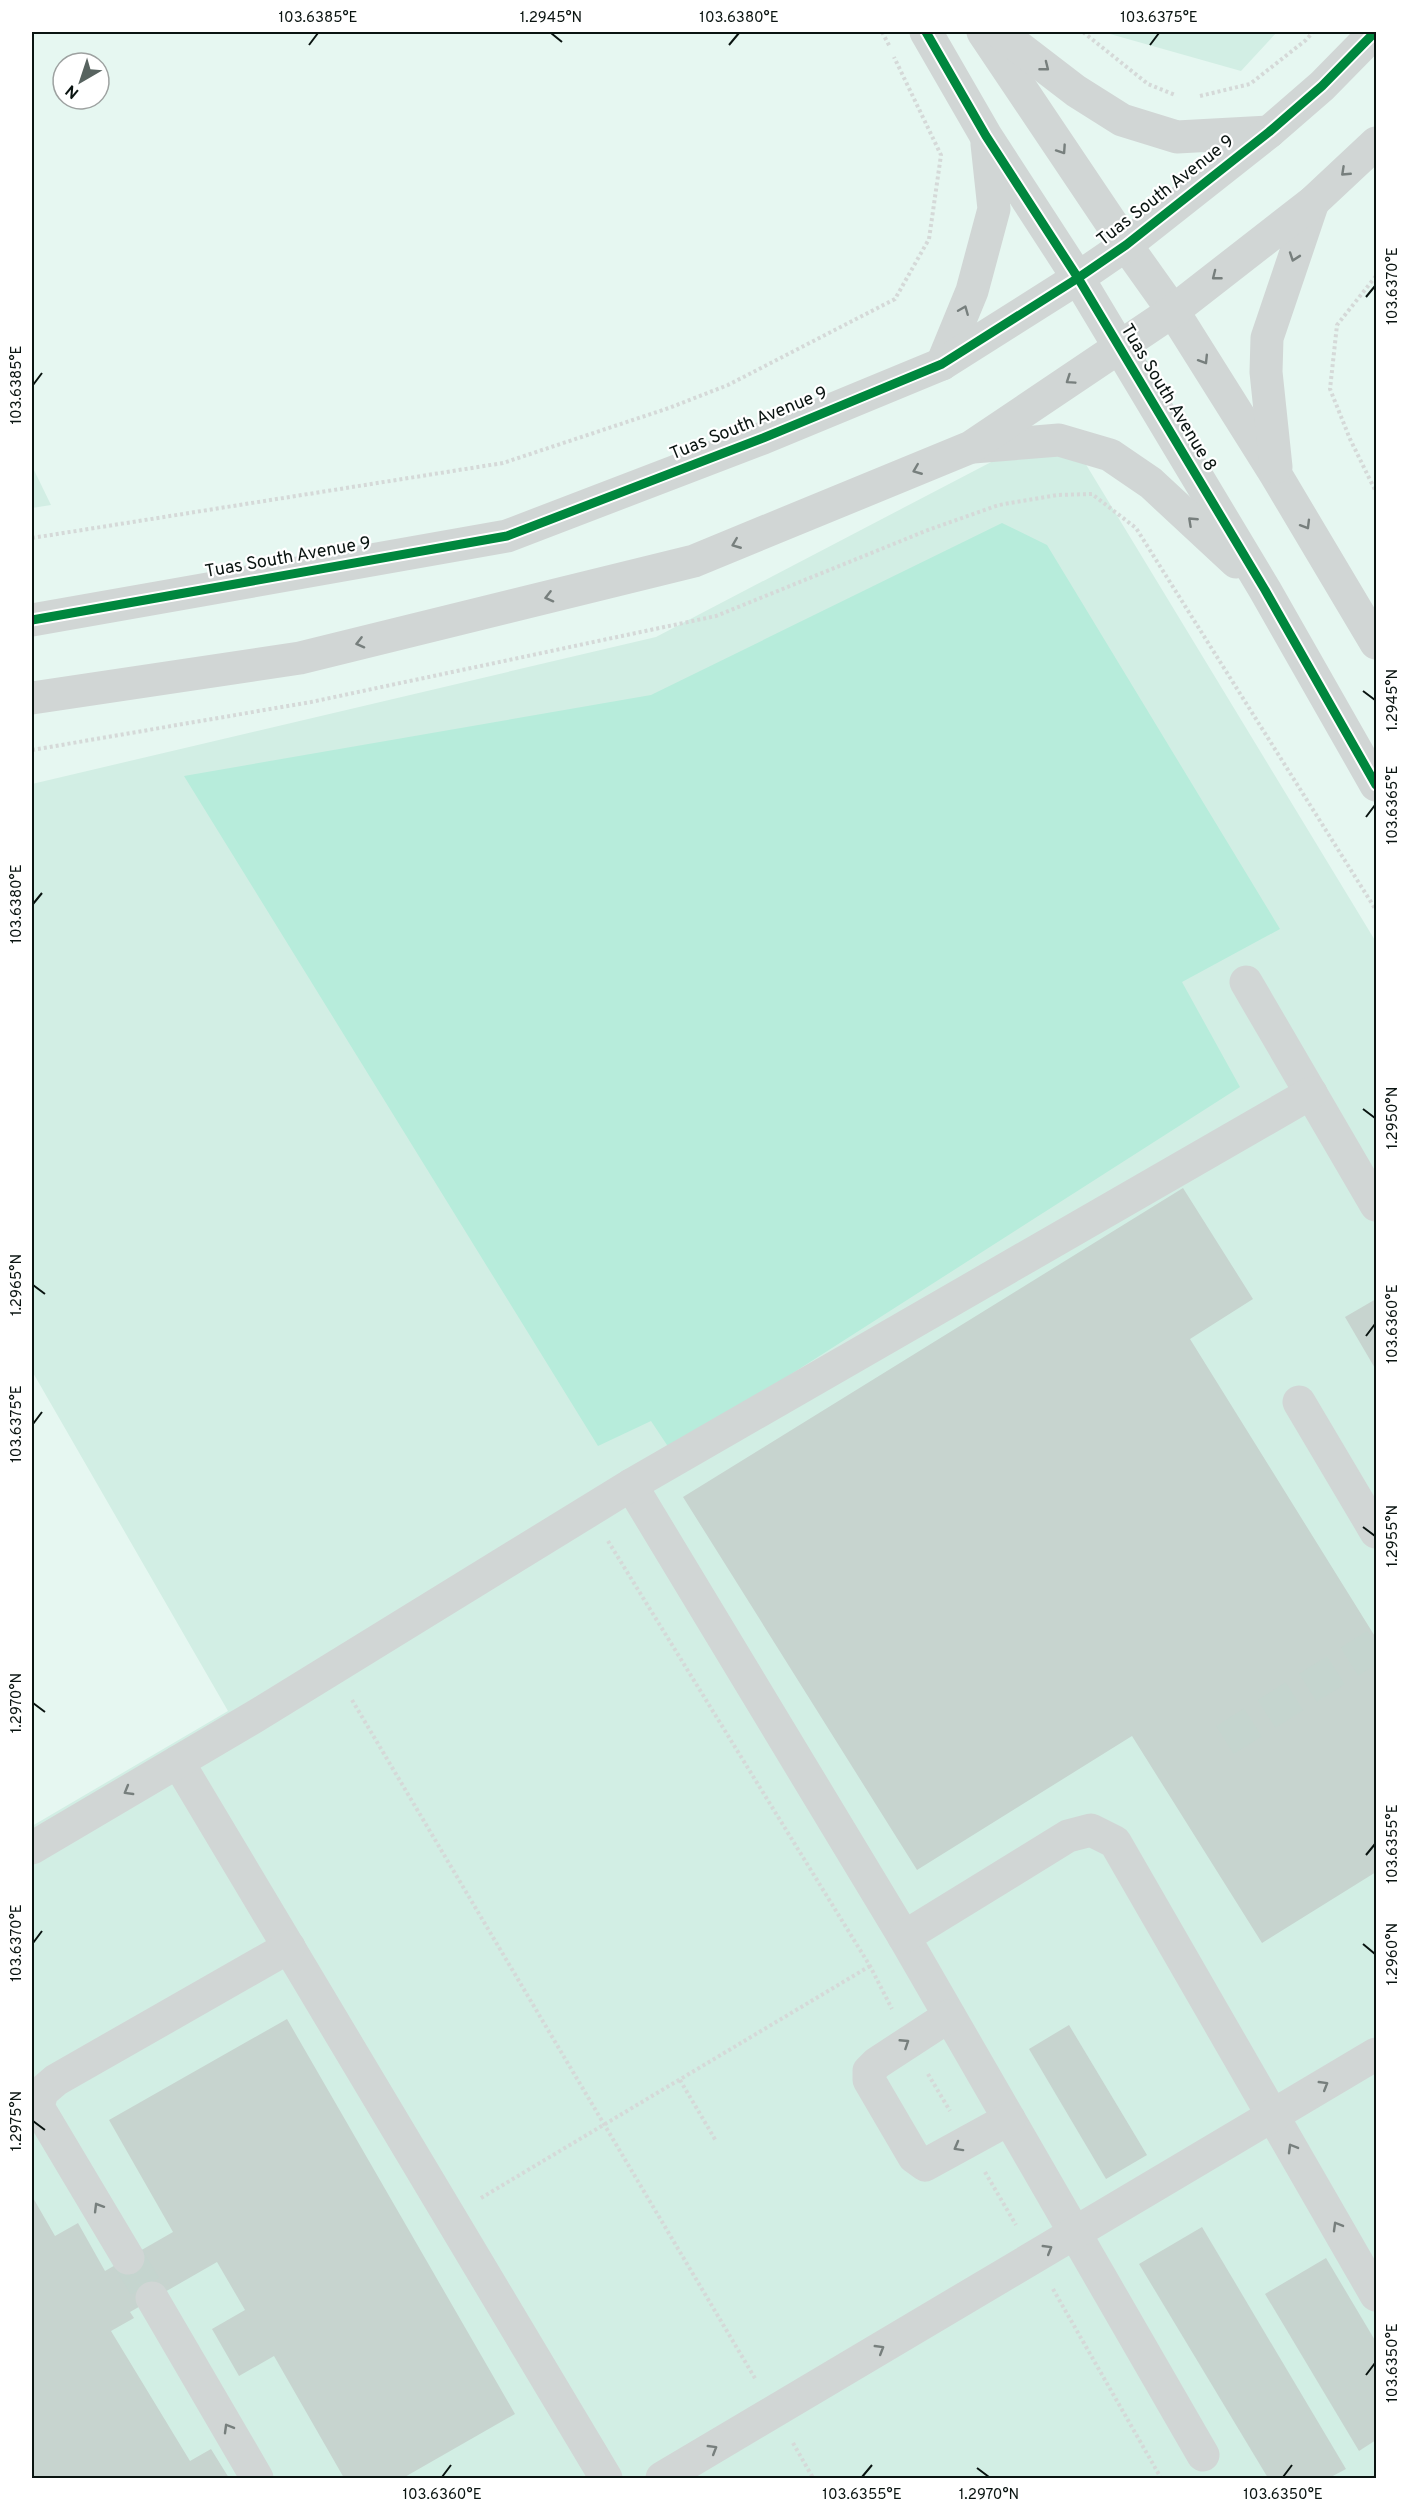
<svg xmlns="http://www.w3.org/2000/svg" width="1408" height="2510" font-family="Overpass,sans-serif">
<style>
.built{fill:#d2eee4}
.green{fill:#b7ecdb}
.building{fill:#c7d4cf}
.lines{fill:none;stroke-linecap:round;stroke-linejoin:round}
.minor-tunnel{stroke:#c5d5cf;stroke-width:33;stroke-dasharray:33 16;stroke-linecap:butt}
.path{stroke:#d5d9d8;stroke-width:4;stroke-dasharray:3 3;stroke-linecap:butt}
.minor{stroke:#d1d6d5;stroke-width:33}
.cycleway-casing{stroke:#fff;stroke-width:13}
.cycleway{stroke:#00873e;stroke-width:9}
.oneway{stroke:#777f7d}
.ticks{fill:none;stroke:#0a1411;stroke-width:2}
.labels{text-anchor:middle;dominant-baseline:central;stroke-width:4.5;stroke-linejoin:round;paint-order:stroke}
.street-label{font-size:18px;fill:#0a1411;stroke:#fff}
.neatline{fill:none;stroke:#0a1411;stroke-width:2}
.ticks-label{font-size:15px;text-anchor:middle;fill:#0a1411}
</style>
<rect width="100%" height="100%" fill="#e6f7f1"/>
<g class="built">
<path d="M 1103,32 L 1277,32 L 1241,71 Z"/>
<path d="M 1062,425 L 1376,942 L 1376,2478 L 32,2478 L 32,1826 L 228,1711 L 32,1371 L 32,784 L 656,637 Z"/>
<path d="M 32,466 L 51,505 L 32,508 Z"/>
</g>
<path class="green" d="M 1002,523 L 1047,545 L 1280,929 L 1182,982 L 1240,1087 L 671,1451 L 651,1421 L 598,1446 L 184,776 L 651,695 Z"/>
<g class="building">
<path d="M 1183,1188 L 1253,1299 L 1190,1339 L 1376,1638 L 1376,1872 L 1262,1943 L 1132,1736 L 917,1870 L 683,1497 Z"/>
<path d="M 1376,1299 L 1376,1370 L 1345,1317 Z"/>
<path d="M 287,2019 L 515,2414 L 403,2478 L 344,2478 L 274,2356 L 239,2376 L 212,2329 L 245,2310 L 217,2262 L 130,2312 L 134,2318 L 111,2331 L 190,2461 L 211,2449 L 229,2478 L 32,2478 L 32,2196 L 55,2236 L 78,2223 L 105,2271 L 173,2232 L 109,2120 Z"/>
<path d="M 1069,2025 L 1147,2155 L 1106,2179 L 1029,2049 Z"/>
<path d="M 1202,2227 L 1346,2469 L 1329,2478 L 1268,2478 L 1139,2264 Z"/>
<path d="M 1326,2258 L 1376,2342 L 1376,2440 L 1359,2451 L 1265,2294 Z"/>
</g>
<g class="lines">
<g class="minor-tunnel">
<path d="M 1225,1740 L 1376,1645"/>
<path d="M 128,2258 L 152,2298"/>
</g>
<g class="path">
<path d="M 882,32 L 890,47"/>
<path d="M 1083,32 L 1148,84 L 1175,95"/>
<path d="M 1200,96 L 1250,84 L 1306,40 L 1313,32"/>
<path d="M 1376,276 L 1337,325 L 1330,389 L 1350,439 L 1376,492"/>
<path d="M 32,538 L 503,463 L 669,408 L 728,385 L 895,299 L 929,239 L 941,155 L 894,57"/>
<path d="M 32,750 L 311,702 L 716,616 L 928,530 L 999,505 L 1057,495 L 1092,494 L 1136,528 L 1376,910"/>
<path d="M 608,1541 L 870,1966 L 892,2009"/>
<path d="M 352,1700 L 756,2380"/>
<path d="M 928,2074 L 950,2111"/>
<path d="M 680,2080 L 716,2141"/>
<path d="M 985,2172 L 1016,2225"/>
<path d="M 481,2198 L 870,1966"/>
<path d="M 1053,2289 L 1161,2478"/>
<path d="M 793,2443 L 813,2478"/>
<path d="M 1373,2478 L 1376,2476"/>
</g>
<g class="minor">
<path d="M 926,32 L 986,136 L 1078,278 L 1265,590 L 1376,785"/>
<path d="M 983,32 L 1126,245 L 1173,311 L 1276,475 L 1376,643"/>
<path d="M 999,32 L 1076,91 L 1122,120 L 1177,137 L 1269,132"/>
<path d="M 942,364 L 972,291 L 994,209 L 987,144"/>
<path d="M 973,447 L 1059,440 L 1110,455 L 1151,483 L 1236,562"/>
<path d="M 1276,467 L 1266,372 L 1267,338 L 1313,202"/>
<path d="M 32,620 L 507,536 L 763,438 L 942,364 L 1078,278 L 1126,245 L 1269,132 L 1322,86 L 1375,32"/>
<path d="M 32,698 L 300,658 L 694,561 L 971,447 L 1173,311 L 1313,202 L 1376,143"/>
<path d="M 1246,982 L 1376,1205"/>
<path d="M 1299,1402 L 1376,1532"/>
<path d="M 631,1485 L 904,1937 L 1203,2455"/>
<path d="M 178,1762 L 606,2478"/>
<path d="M 32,1848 L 254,1717 L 631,1485 L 1311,1093"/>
<path d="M 904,1937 L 1068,1836 L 1091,1830 L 1115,1842 L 1376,2295"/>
<path d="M 949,2016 L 877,2063 L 869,2071 L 869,2080 L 914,2157 L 925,2165 L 1009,2119"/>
<path d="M 128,2258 L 38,2107 L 42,2092 L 56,2080 L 289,1947"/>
<path d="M 152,2298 L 257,2478"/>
<path d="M 662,2478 L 1376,2054"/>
</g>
<g class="cycleway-casing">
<g id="cycleway">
<path d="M 926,32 L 986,136 L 1078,278 L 1265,590 L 1376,785"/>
<path d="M 32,620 L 507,536 L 763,438 L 942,364 L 1078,278 L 1126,245 L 1269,132 L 1322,86 L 1375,32"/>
</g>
</g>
<use href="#cycleway" class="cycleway"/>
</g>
<defs><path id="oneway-chevron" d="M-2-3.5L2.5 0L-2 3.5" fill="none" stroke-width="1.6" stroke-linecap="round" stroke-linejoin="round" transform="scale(1.5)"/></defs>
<g class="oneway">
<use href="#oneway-chevron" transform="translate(1045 67) rotate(38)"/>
<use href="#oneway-chevron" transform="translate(1062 150) rotate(56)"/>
<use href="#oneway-chevron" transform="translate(1345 172) rotate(137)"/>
<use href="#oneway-chevron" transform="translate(1294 257) rotate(109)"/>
<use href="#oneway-chevron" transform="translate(1216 276) rotate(142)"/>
<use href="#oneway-chevron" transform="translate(964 310) rotate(-68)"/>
<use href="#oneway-chevron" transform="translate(1204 360) rotate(58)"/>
<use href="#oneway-chevron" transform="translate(1070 380) rotate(146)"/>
<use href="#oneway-chevron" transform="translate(917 470) rotate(158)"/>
<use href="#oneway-chevron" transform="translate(1192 521) rotate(-137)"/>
<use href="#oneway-chevron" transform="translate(1306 525) rotate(59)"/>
<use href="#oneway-chevron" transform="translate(736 544) rotate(158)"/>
<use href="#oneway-chevron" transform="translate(549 597) rotate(166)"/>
<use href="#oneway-chevron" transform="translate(360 643) rotate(166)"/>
<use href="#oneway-chevron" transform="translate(128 1791) rotate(150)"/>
<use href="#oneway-chevron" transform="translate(905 2043) rotate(-33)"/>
<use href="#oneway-chevron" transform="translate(1324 2085) rotate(-31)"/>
<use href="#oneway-chevron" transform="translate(958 2147) rotate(151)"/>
<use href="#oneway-chevron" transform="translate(1292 2148) rotate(-120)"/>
<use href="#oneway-chevron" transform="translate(98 2207) rotate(-121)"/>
<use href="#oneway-chevron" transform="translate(1337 2226) rotate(-120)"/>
<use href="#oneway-chevron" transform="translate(1048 2249) rotate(-31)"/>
<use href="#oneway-chevron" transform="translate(880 2349) rotate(-31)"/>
<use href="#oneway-chevron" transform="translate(228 2428) rotate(-120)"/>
<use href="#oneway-chevron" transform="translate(713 2449) rotate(-31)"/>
</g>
<path class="ticks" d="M 551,33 L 562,42M 309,45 L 318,33M 729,45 L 739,33M 1150,45 L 1159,33M 1366,297 L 1375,286M 33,385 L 42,373M 1363,691 L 1375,700M 1366,817 L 1375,805M 33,904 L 42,893M 1363,1109 L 1375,1118M 33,1285 L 45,1294M 1366,1336 L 1375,1324M 33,1424 L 42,1412M 1363,1527 L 1375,1536M 33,1703 L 45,1712M 1366,1855 L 1375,1844M 33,1943 L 42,1931M 1363,1944 L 1375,1954M 33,2121 L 45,2130M 1366,2375 L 1375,2363M 977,2468 L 989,2477M 442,2477 L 451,2465M 862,2477 L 872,2465M 1283,2477 L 1292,2465"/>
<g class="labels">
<g class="street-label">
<text transform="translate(1166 191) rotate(-38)">Tuas South Avenue 9</text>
<text transform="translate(1168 398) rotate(59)">Tuas South Avenue 8</text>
<text transform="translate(749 424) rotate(-22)">Tuas South Avenue 9</text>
<text transform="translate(288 558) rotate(-10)">Tuas South Avenue 9</text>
</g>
</g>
<rect width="1408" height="2510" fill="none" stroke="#ffffff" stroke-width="66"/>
<g transform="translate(81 81) rotate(219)"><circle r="28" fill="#ffffff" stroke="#9da1a0" stroke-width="1.5"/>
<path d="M0-4.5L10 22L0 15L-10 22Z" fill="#57635f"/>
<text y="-9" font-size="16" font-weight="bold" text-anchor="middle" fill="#0a1411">N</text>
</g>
<rect x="33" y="33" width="1342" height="2444" class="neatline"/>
<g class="ticks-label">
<text x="318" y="22">103.6385°E</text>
<text x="551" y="22">1.2945°N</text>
<text x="739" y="22">103.6380°E</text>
<text x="1159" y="22">103.6375°E</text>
<text transform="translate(1392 286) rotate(-90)" y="5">103.6370°E</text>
<text transform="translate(16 385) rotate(-90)" y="5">103.6385°E</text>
<text transform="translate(1392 700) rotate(-90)" y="5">1.2945°N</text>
<text transform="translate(1392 805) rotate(-90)" y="5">103.6365°E</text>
<text transform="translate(16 904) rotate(-90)" y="5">103.6380°E</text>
<text transform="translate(1392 1118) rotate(-90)" y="5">1.2950°N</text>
<text transform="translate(16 1285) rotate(-90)" y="5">1.2965°N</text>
<text transform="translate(1392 1324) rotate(-90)" y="5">103.6360°E</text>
<text transform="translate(16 1424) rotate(-90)" y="5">103.6375°E</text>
<text transform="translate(1392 1536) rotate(-90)" y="5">1.2955°N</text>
<text transform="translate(16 1703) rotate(-90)" y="5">1.2970°N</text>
<text transform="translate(1392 1844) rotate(-90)" y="5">103.6355°E</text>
<text transform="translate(16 1943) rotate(-90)" y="5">103.6370°E</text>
<text transform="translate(1392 1954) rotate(-90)" y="5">1.2960°N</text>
<text transform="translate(16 2121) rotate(-90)" y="5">1.2975°N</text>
<text transform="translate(1392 2363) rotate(-90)" y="5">103.6350°E</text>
<text x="442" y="2499">103.6360°E</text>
<text x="862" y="2499">103.6355°E</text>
<text x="989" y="2499">1.2970°N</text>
<text x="1283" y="2499">103.6350°E</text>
</g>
</svg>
